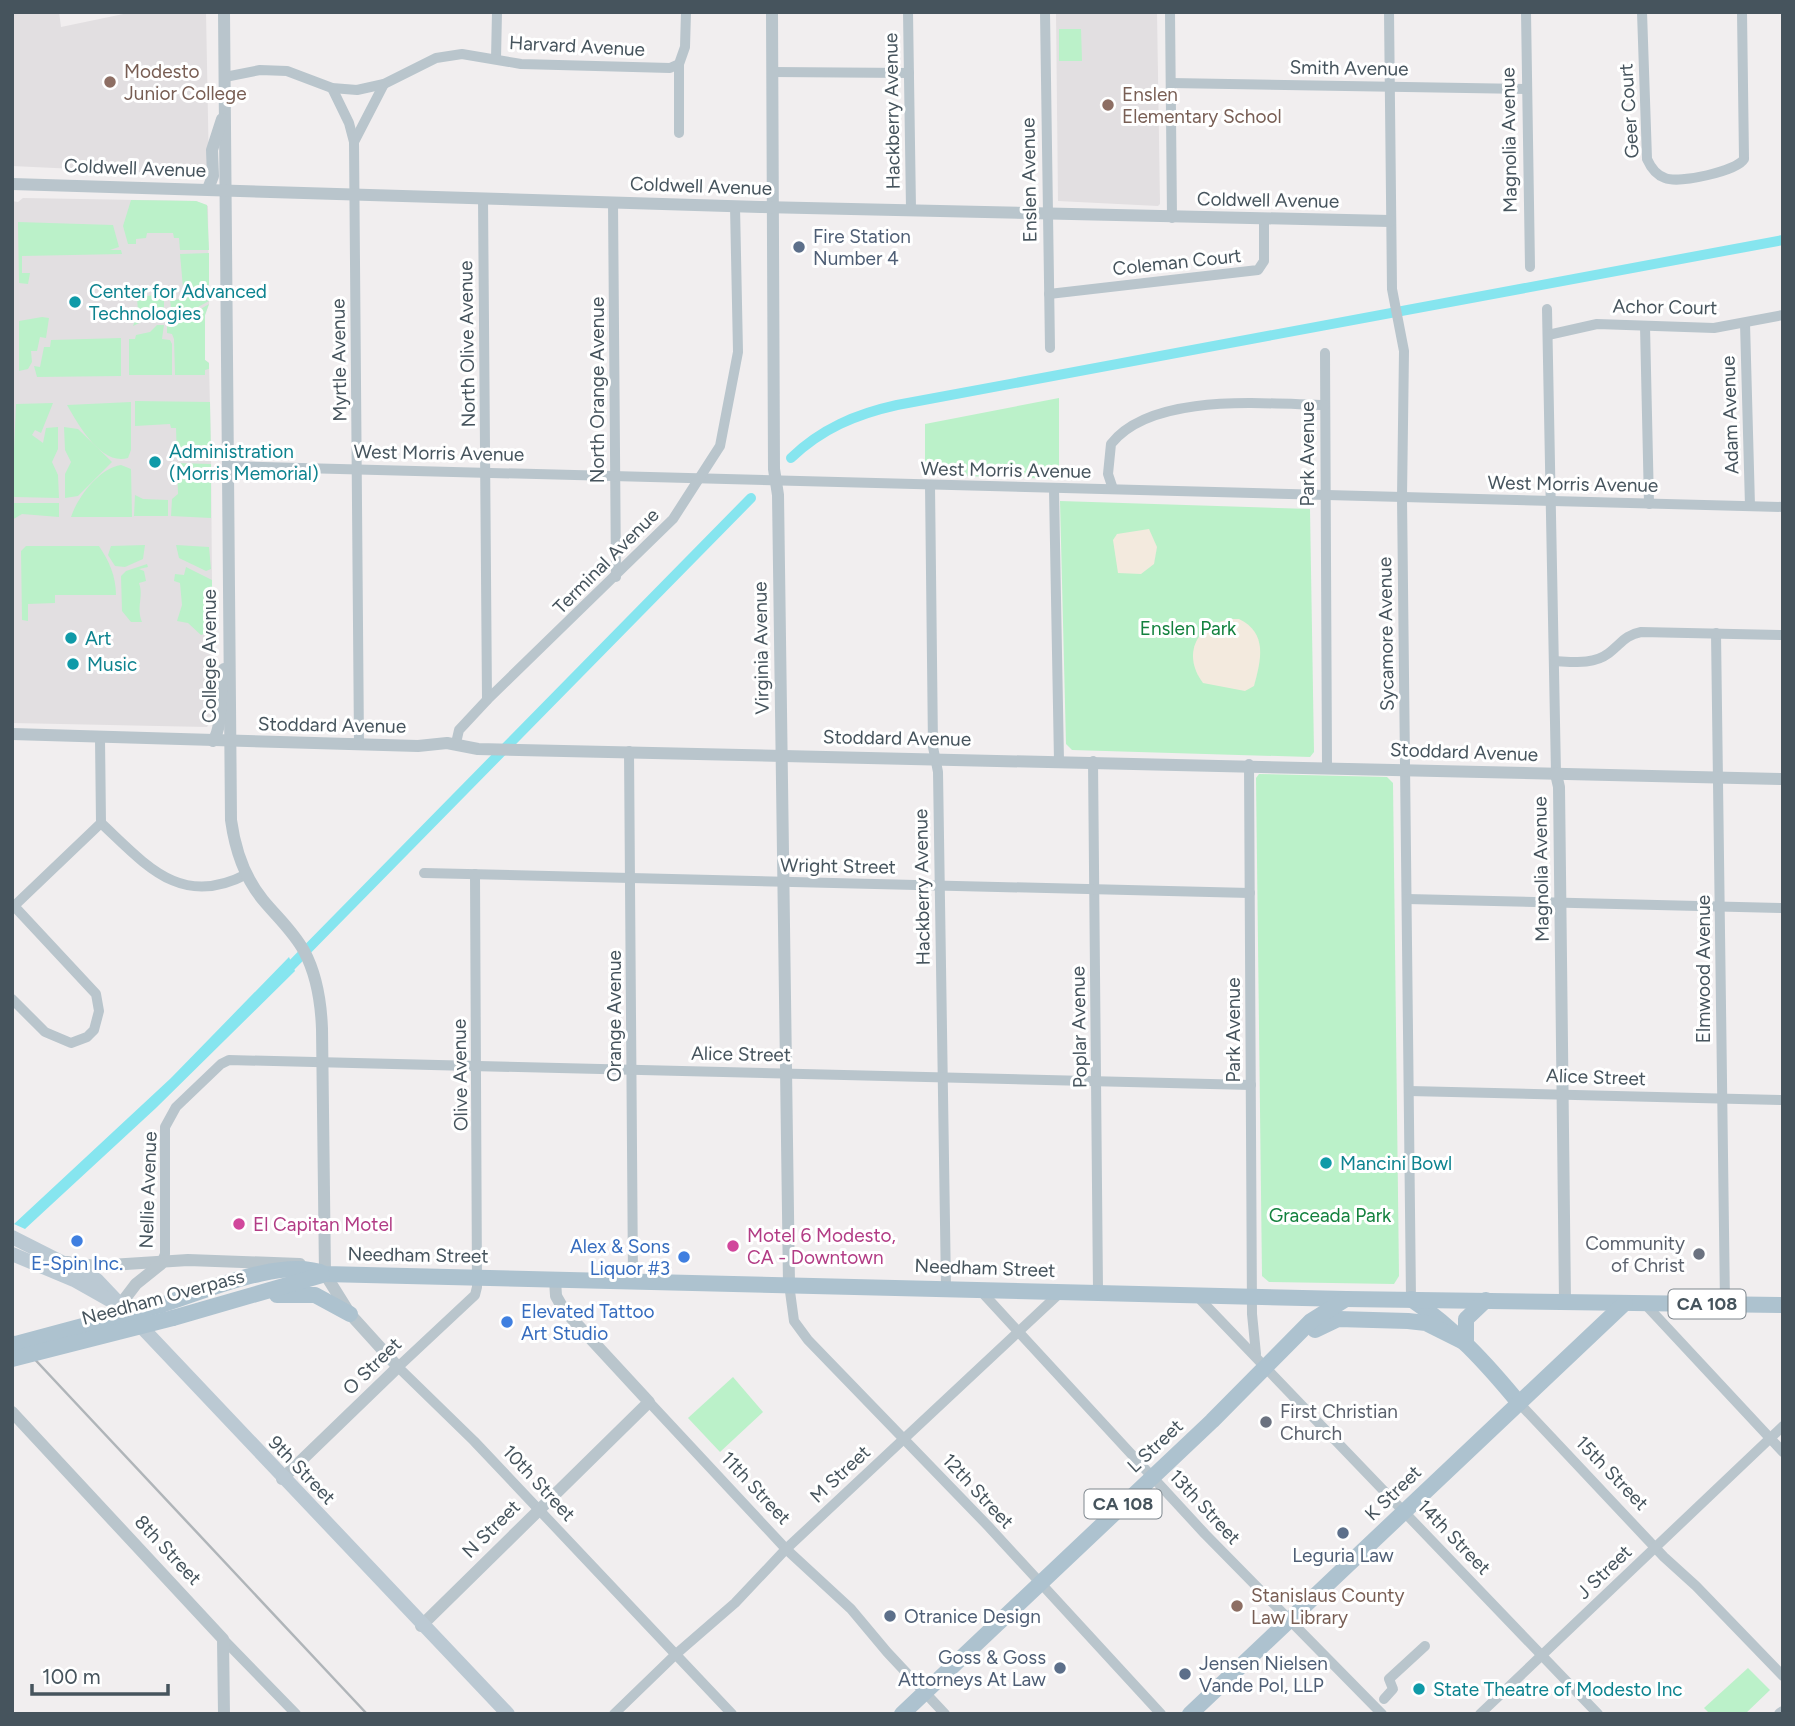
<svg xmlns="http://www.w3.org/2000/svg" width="1795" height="1726" font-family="Figtree,sans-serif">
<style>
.education{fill:#e2dfe1}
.green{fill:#bbf1c9}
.sand{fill:#f3eade}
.water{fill:#86e5ef}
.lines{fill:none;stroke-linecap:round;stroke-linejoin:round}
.canal{stroke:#86e5ef;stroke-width:10}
.minor{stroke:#b9c5cc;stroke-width:10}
.tertiary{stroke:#b9c5cc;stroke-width:12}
.secondary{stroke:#bbc9d3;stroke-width:14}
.primary{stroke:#adc2cf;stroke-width:16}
.rail{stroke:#b0b5b9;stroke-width:2.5}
.primary-bridge{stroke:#adc2cf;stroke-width:16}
.education-dot{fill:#8d6e63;stroke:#fff;stroke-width:2.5}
.service-dot{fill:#5c6f8a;stroke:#fff;stroke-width:2.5}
.culture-dot{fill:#0f9aa8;stroke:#fff;stroke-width:2.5}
.hotel-dot{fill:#d1479c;stroke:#fff;stroke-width:2.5}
.shop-dot{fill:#3f7fe0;stroke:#fff;stroke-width:2.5}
.worship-dot{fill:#6b7280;stroke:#fff;stroke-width:2.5}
.labels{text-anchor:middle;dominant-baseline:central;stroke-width:6;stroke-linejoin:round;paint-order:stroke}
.shield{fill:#fff;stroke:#7e878e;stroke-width:2}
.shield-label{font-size:18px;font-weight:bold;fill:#46545d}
.street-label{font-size:19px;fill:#46545d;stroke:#fff}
.education-label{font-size:19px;fill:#785e54;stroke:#fff;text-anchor:start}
.service-label{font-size:19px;fill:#4e5e75;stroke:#fff;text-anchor:start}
.culture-label{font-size:19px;fill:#0d838f;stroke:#fff;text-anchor:start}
.park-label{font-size:19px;fill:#13813e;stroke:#fff}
.hotel-label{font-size:19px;fill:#b23c85;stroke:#fff;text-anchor:start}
.worship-label{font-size:19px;fill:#5b616d;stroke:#fff;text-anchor:end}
.shop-label{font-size:19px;fill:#366cbe;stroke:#fff;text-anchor:end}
</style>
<rect width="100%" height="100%" fill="#f1eeef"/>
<g class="education">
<path d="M 12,12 L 59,12 L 61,27 L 133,12 L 206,12 L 209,171 L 203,175 L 12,166 Z"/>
<path d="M 1056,12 L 1157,12 L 1160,204 L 1158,206 L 1058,201 Z"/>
<path d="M 23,198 L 196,201 L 208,206 L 209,304 L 205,315 L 205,360 L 209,363 L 211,453 L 213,719 L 207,727 L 12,723 L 12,201 L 18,202 Z"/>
</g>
<g class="green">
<path d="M 1059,29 L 1081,29 L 1082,61 L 1059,61 Z"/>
<path d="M 131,200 L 196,201 L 207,205 L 209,250 L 180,250 L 179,238 L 174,238 L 173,233 L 147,233 L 146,238 L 136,239 L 136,244 L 128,244 L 123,226 Z"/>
<path d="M 18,222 L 113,225 L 119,247 L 110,250 L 121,250 L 122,254 L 22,256 L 22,273 L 30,273 L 28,284 L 19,283 Z"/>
<path d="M 209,253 L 209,301 C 197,307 184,317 172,317 L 170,300 L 184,299 L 180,254 Z"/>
<path d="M 156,295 L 164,298 L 164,311 L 133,326 L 138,312 L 137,297 Z"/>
<path d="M 209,304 L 205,315 L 205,360 L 209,363 L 209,369 L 205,370 L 205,375 L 175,375 L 174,339 L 172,334 L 167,333 L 167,320 L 184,319 Z"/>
<path d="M 42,317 L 49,318 L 46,338 L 40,337 L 37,351 L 31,351 L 32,362 L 28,369 L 19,371 L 19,321 Z"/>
<path d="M 157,325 L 164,325 L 162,339 L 170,340 L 172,344 L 172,375 L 129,375 L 129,339 L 135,339 L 136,335 L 150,332 Z"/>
<path d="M 121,338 L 121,376 L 37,377 L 34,366 L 40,367 L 44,347 L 50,347 L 51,340 Z"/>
<path d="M 1059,398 L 1059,479 L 925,475 L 925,424 Z"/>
<path d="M 135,401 L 210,402 L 211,457 L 206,460 L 177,459 L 176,428 L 171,428 L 170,424 L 135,426 Z"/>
<path d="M 131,402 L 131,450 L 128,458 C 101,466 78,424 67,405 Z"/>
<path d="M 53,403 L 41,433 L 35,430 L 32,435 L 43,443 L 46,428 L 58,427 L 58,449 L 52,462 L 58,475 L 59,498 L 15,497 L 12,496 L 16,404 Z"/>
<path d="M 64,427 L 78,429 L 112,462 L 78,496 L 65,498 L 65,474 L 71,462 L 65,450 Z"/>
<path d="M 177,463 L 211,464 L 211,518 L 171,516 L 172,499 L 178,494 Z"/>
<path d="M 121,465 L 131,469 L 132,517 L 71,517 C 77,498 99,468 121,465 Z"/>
<path d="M 135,495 L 143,499 L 168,500 L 168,516 L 134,516 Z"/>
<path d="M 1060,501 L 1310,509 L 1314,752 L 1310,757 L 1072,750 L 1066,744 Z"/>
<path d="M 12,503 L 59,503 L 59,517 L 22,514 L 12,520 Z"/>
<path d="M 145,545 L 143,559 L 125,567 L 115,566 L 108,555 L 111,546 Z"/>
<path d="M 176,545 L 209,547 L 211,569 L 206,571 L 179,558 Z"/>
<path d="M 26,546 L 99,546 C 109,561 116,576 116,595 L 55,595 L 55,603 L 28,604 L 28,621 L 22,620 L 21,551 Z"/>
<path d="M 147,564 L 148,567 L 139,569 L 144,571 L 146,581 L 139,583 C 144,596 136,607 142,622 L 131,622 L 122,611 L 121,576 L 126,571 Z"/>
<path d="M 186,567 L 212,580 L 212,631 L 201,635 L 188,623 L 177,621 L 182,605 L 180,583 L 174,581 L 175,574 L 184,575 Z"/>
<path d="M 1259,774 L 1387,777 L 1393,783 L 1399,1276 L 1394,1284 L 1269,1282 L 1262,1276 L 1256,778 Z"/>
<path d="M 733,1377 L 763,1412 L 720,1452 L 688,1418 Z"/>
<path d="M 1748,1668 L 1770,1690 L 1745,1714 L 1710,1714 L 1704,1708 Z"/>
</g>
<g class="sand">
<path d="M 1149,529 L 1157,547 L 1154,564 L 1141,574 L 1118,573 L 1113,540 L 1117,534 Z"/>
<path d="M 1239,619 C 1268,633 1261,660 1254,686 L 1245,691 L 1203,683 C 1179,651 1201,618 1239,619 Z"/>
</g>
<path class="water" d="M 289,957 L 295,971 L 156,1108 L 25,1229 L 14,1224 L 171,1078 Z"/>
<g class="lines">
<g class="canal">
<path d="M 791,458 C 821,429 856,414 897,405 L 1783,240"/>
<path d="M 285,972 L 751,498"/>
</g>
<g class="minor">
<path d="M 908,12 L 911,209"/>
<path d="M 1045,12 L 1050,348"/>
<path d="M 1170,12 L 1172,218"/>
<path d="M 1389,12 L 1392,289 L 1404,351 L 1402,497 L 1411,1299"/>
<path d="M 1526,12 L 1530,267"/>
<path d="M 1642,12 L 1647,159 C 1651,168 1656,175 1665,178 C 1679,184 1737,171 1744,159 L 1742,12"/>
<path d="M 496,59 L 497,12"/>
<path d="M 773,72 L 909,73"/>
<path d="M 225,77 L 260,70 L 287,71 L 332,88 L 357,90 L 384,84 L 436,58 L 462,54 L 521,64 L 670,68 L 679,64 L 685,47 L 686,12"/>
<path d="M 1171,83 L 1527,89"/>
<path d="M 332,88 L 349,123 L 354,142"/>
<path d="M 679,133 L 679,64"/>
<path d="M 483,198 L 487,700"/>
<path d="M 613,202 L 616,577"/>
<path d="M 1049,294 L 1258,270 L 1264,261 L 1264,220"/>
<path d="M 1547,309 L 1556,774"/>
<path d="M 1745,323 L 1750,506"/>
<path d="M 1645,326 L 1649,504"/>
<path d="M 1548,335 L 1597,324 L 1714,328 L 1783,315"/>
<path d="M 1325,353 L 1327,766"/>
<path d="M 229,466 L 1783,507"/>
<path d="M 930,485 L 933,747 L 938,772 L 946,1288"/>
<path d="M 1054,489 L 1059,761"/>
<path d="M 1113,489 L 1108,474 L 1111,444 C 1152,392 1265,404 1325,405"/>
<path d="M 1716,633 L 1725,1304"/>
<path d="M 1555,661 C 1574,662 1593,665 1609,653 C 1621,644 1625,635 1641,632 L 1783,635"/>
<path d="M 456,743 L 459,730 L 487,700 L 673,519 L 720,446 L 738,352 L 735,206"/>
<path d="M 359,745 L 354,142 L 384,84"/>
<path d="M 629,751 L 633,1280"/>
<path d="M 1093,761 L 1098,1291"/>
<path d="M 1249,764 L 1252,1314 L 1256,1354"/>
<path d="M 101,823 C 146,865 181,909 247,874"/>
<path d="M 424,873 L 1250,893"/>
<path d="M 475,874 L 477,1287 L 475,1295 L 398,1367 L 474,1441 L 732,1714"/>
<path d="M 1407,899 L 1783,908"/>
<path d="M 12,908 L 101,823 L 100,738"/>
<path d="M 12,999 L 45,1032 L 71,1043 L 87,1037 L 94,1030 L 99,1011 L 96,994 L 14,906"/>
<path d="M 1409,1091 L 1783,1100"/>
<path d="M 161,1263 L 165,1254 L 165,1127 L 176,1107 L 221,1064 L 229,1060 L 1251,1085"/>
<path d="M 789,1284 L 794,1321 L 808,1340 L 989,1527 L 1161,1714"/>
<path d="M 979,1289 L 1205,1534 L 1382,1714"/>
<path d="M 1195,1294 L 1598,1714"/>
<path d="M 1645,1304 L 1783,1452"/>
<path d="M 649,1402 L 786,1549 L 851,1609 L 887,1652 L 945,1714"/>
<path d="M 1519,1403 L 1664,1557 L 1696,1586 L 1783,1676"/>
<path d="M 223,1639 L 296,1714"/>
<path d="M 1384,1699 L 1393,1689 L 1389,1679 L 1425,1646"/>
<path d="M 614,1714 L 675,1655 L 735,1603 L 786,1549 L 1062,1291"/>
<path d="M 1480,1714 L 1783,1426"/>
</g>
<g class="tertiary">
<path d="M 224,12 L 231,820 C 235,849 244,877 263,900 C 277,917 293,931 304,951 C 317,975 321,1002 322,1029 L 325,1274 L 350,1314 L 398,1367 L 282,1479"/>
<path d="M 772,12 L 774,469 L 778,495 L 789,1284"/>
<path d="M 12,184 L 760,207 L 1390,221"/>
<path d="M 208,189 L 213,176 L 212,150 L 222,119"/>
<path d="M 12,734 L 418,746 L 447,743 L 478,749 L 1783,779"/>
<path d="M 213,741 C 224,726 218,689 224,669"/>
<path d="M 1556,774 L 1559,787 L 1565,1302"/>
<path d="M 67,1262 L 95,1266 L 188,1260 L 300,1264"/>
<path d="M 120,1305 L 136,1284 L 161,1264"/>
<path d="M 12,1412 L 223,1639 L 224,1714"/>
<path d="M 421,1626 L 649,1402 L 564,1310 L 556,1296 L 555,1279"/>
<path d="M 1780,1714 L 1783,1712"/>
</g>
<g class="secondary">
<path d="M 12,1237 L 97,1280 L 508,1714"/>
<path d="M 12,1254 L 74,1280 L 113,1302"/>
</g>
<g class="primary">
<path d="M 277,1295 L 315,1295 L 350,1314"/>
<path d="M 1411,1299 C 1454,1328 1486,1363 1519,1403"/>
<path d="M 161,1305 C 203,1292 283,1256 325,1274 L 1346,1299 L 1783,1305"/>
<path d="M 173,1318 L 322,1275"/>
<path d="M 1315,1330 L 1338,1319 L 1408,1321 L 1426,1323 L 1466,1343 L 1466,1319 L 1486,1300"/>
<path d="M 902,1714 L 1212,1421 L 1311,1321 L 1346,1299"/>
<path d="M 1190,1714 L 1625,1303"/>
</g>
<path class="rail" d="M 12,1335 L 367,1714"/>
<g class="primary-bridge">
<path d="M 12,1345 L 161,1305"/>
<path d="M 12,1359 L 173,1318"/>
</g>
</g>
<g class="education-dot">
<circle cx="110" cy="82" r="7"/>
<circle cx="1108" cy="105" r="7"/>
<circle cx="1237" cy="1606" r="7"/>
</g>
<g class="service-dot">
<circle cx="799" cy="247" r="7"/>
<circle cx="1343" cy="1533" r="7"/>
<circle cx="890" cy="1616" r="7"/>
<circle cx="1060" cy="1668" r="7"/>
<circle cx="1185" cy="1674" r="7"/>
</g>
<g class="culture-dot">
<circle cx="75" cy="302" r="7"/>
<circle cx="155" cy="462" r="7"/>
<circle cx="71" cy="638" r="7"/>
<circle cx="73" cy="664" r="7"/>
<circle cx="1326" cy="1163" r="7"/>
<circle cx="1419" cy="1689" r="7"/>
</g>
<g class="hotel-dot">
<circle cx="239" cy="1224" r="7"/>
<circle cx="733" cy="1246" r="7"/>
</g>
<g class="shop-dot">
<circle cx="77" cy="1241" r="7"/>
<circle cx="684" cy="1257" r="7"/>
<circle cx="507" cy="1322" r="7"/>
</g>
<g class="worship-dot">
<circle cx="1699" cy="1254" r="7"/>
<circle cx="1266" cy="1422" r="7"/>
</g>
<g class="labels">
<g class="shield">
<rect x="1668.5" y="1289.5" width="77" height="29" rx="5"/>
<rect x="1084.5" y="1489.5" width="77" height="29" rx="5"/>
</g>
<g class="shield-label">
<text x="1707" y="1304">CA 108</text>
<text x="1123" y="1504">CA 108</text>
</g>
<g class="street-label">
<text transform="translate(577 46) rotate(3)">Harvard Avenue</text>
<text transform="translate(1349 68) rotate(1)">Smith Avenue</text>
<text transform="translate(892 111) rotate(-91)">Hackberry Avenue</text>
<text transform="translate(1629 111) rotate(-94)">Geer Court</text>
<text transform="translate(1509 140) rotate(-91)">Magnolia Avenue</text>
<text transform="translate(135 168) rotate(2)">Coldwell Avenue</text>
<text transform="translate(1029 180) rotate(-91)">Enslen Avenue</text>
<text transform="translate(701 186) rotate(2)">Coldwell Avenue</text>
<text transform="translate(1268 200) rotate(1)">Coldwell Avenue</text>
<text transform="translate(1177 262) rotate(-6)">Coleman Court</text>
<text transform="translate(1665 307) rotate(1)">Achor Court</text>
<text transform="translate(467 344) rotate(-91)">North Olive Avenue</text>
<text transform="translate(339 360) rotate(-91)">Myrtle Avenue</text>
<text transform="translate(597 390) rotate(-90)">North Orange Avenue</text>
<text transform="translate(1730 415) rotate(-92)">Adam Avenue</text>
<text transform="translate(439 453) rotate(1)">West Morris Avenue</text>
<text transform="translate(1307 454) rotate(-90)">Park Avenue</text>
<text transform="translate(1006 470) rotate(1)">West Morris Avenue</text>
<text transform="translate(1573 484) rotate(1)">West Morris Avenue</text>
<text transform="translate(606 561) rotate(-45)">Terminal Avenue</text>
<text transform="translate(1386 634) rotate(-91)">Sycamore Avenue</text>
<text transform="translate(761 648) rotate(-91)">Virginia Avenue</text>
<text transform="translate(209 656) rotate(-90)">College Avenue</text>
<text transform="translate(332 725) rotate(1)">Stoddard Avenue</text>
<text transform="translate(897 738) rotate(1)">Stoddard Avenue</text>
<text transform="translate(1464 752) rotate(2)">Stoddard Avenue</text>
<text transform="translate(838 866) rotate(1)">Wright Street</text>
<text transform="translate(1541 869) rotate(-91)">Magnolia Avenue</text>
<text transform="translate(922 887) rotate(-91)">Hackberry Avenue</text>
<text transform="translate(1703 969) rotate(-90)">Elmwood Avenue</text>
<text transform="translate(614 1016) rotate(-90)">Orange Avenue</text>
<text transform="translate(1079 1027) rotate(-91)">Poplar Avenue</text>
<text transform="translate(1233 1030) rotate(-90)">Park Avenue</text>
<text transform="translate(741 1054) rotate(1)">Alice Street</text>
<text transform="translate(460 1075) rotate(-91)">Olive Avenue</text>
<text transform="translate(1596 1077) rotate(2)">Alice Street</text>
<text transform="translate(148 1190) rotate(-88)">Nellie Avenue</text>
<text transform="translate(418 1255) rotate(1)">Needham Street</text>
<text transform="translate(985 1268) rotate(2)">Needham Street</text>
<text transform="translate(163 1297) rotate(-15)">Needham Overpass</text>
<text transform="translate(372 1366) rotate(-44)">O Street</text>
<text transform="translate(1155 1446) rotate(-43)">L Street</text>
<text transform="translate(302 1470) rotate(46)">9th Street</text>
<text transform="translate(1612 1473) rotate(46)">15th Street</text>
<text transform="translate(840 1474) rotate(-43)">M Street</text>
<text transform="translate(539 1483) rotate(47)">10th Street</text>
<text transform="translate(756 1488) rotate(47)">11th Street</text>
<text transform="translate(978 1491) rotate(47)">12th Street</text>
<text transform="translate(1393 1493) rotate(-44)">K Street</text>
<text transform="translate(1205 1507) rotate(47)">13th Street</text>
<text transform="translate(491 1529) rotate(-45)">N Street</text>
<text transform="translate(1454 1537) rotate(46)">14th Street</text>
<text transform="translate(168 1550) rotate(47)">8th Street</text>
<text transform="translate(1604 1572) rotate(-44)">J Street</text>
</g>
<g class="education-label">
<text x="124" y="71">Modesto<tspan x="124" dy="22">Junior College</tspan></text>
<text x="1122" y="94">Enslen<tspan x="1122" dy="22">Elementary School</tspan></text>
<text x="1251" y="1595">Stanislaus County<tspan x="1251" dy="22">Law Library</tspan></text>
</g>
<g class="service-label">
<text x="813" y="236">Fire Station<tspan x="813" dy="22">Number 4</tspan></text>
<text x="1343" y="1555" text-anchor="middle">Leguria Law</text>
<text x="904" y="1616">Otranice Design</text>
<text x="1046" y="1657" text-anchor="end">Goss &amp; Goss<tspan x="1046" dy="22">Attorneys At Law</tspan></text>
<text x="1199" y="1663">Jensen Nielsen<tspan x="1199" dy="22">Vande Pol, LLP</tspan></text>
</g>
<g class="culture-label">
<text x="89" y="291">Center for Advanced<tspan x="89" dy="22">Technologies</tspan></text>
<text x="169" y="451">Administration<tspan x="169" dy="22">(Morris Memorial)</tspan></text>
<text x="85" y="638">Art</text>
<text x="87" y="664">Music</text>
<text x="1340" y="1163">Mancini Bowl</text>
<text x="1433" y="1689">State Theatre of Modesto Inc</text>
</g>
<g class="park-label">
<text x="1188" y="628">Enslen Park</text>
<text x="1330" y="1215">Graceada Park</text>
</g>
<g class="hotel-label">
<text x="253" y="1224">El Capitan Motel</text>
<text x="747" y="1235">Motel 6 Modesto,<tspan x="747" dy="22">CA - Downtown</tspan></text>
</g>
<g class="worship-label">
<text x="1685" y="1243">Community<tspan x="1685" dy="22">of Christ</tspan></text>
<text x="1280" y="1411" text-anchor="start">First Christian<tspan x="1280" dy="22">Church</tspan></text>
</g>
<g class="shop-label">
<text x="670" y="1246">Alex &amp; Sons<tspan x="670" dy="22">Liquor #3</tspan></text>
<text x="77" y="1263" text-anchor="middle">E-Spin Inc.</text>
<text x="521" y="1311" text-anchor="start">Elevated Tattoo<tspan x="521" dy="22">Art Studio</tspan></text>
</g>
</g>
<rect width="1795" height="1726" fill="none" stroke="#46545d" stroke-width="28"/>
<path d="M32 1684v10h136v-10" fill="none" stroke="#46545d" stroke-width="3.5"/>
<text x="42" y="1684" font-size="21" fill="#46545d" stroke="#ffffff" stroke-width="5" paint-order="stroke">100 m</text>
</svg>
